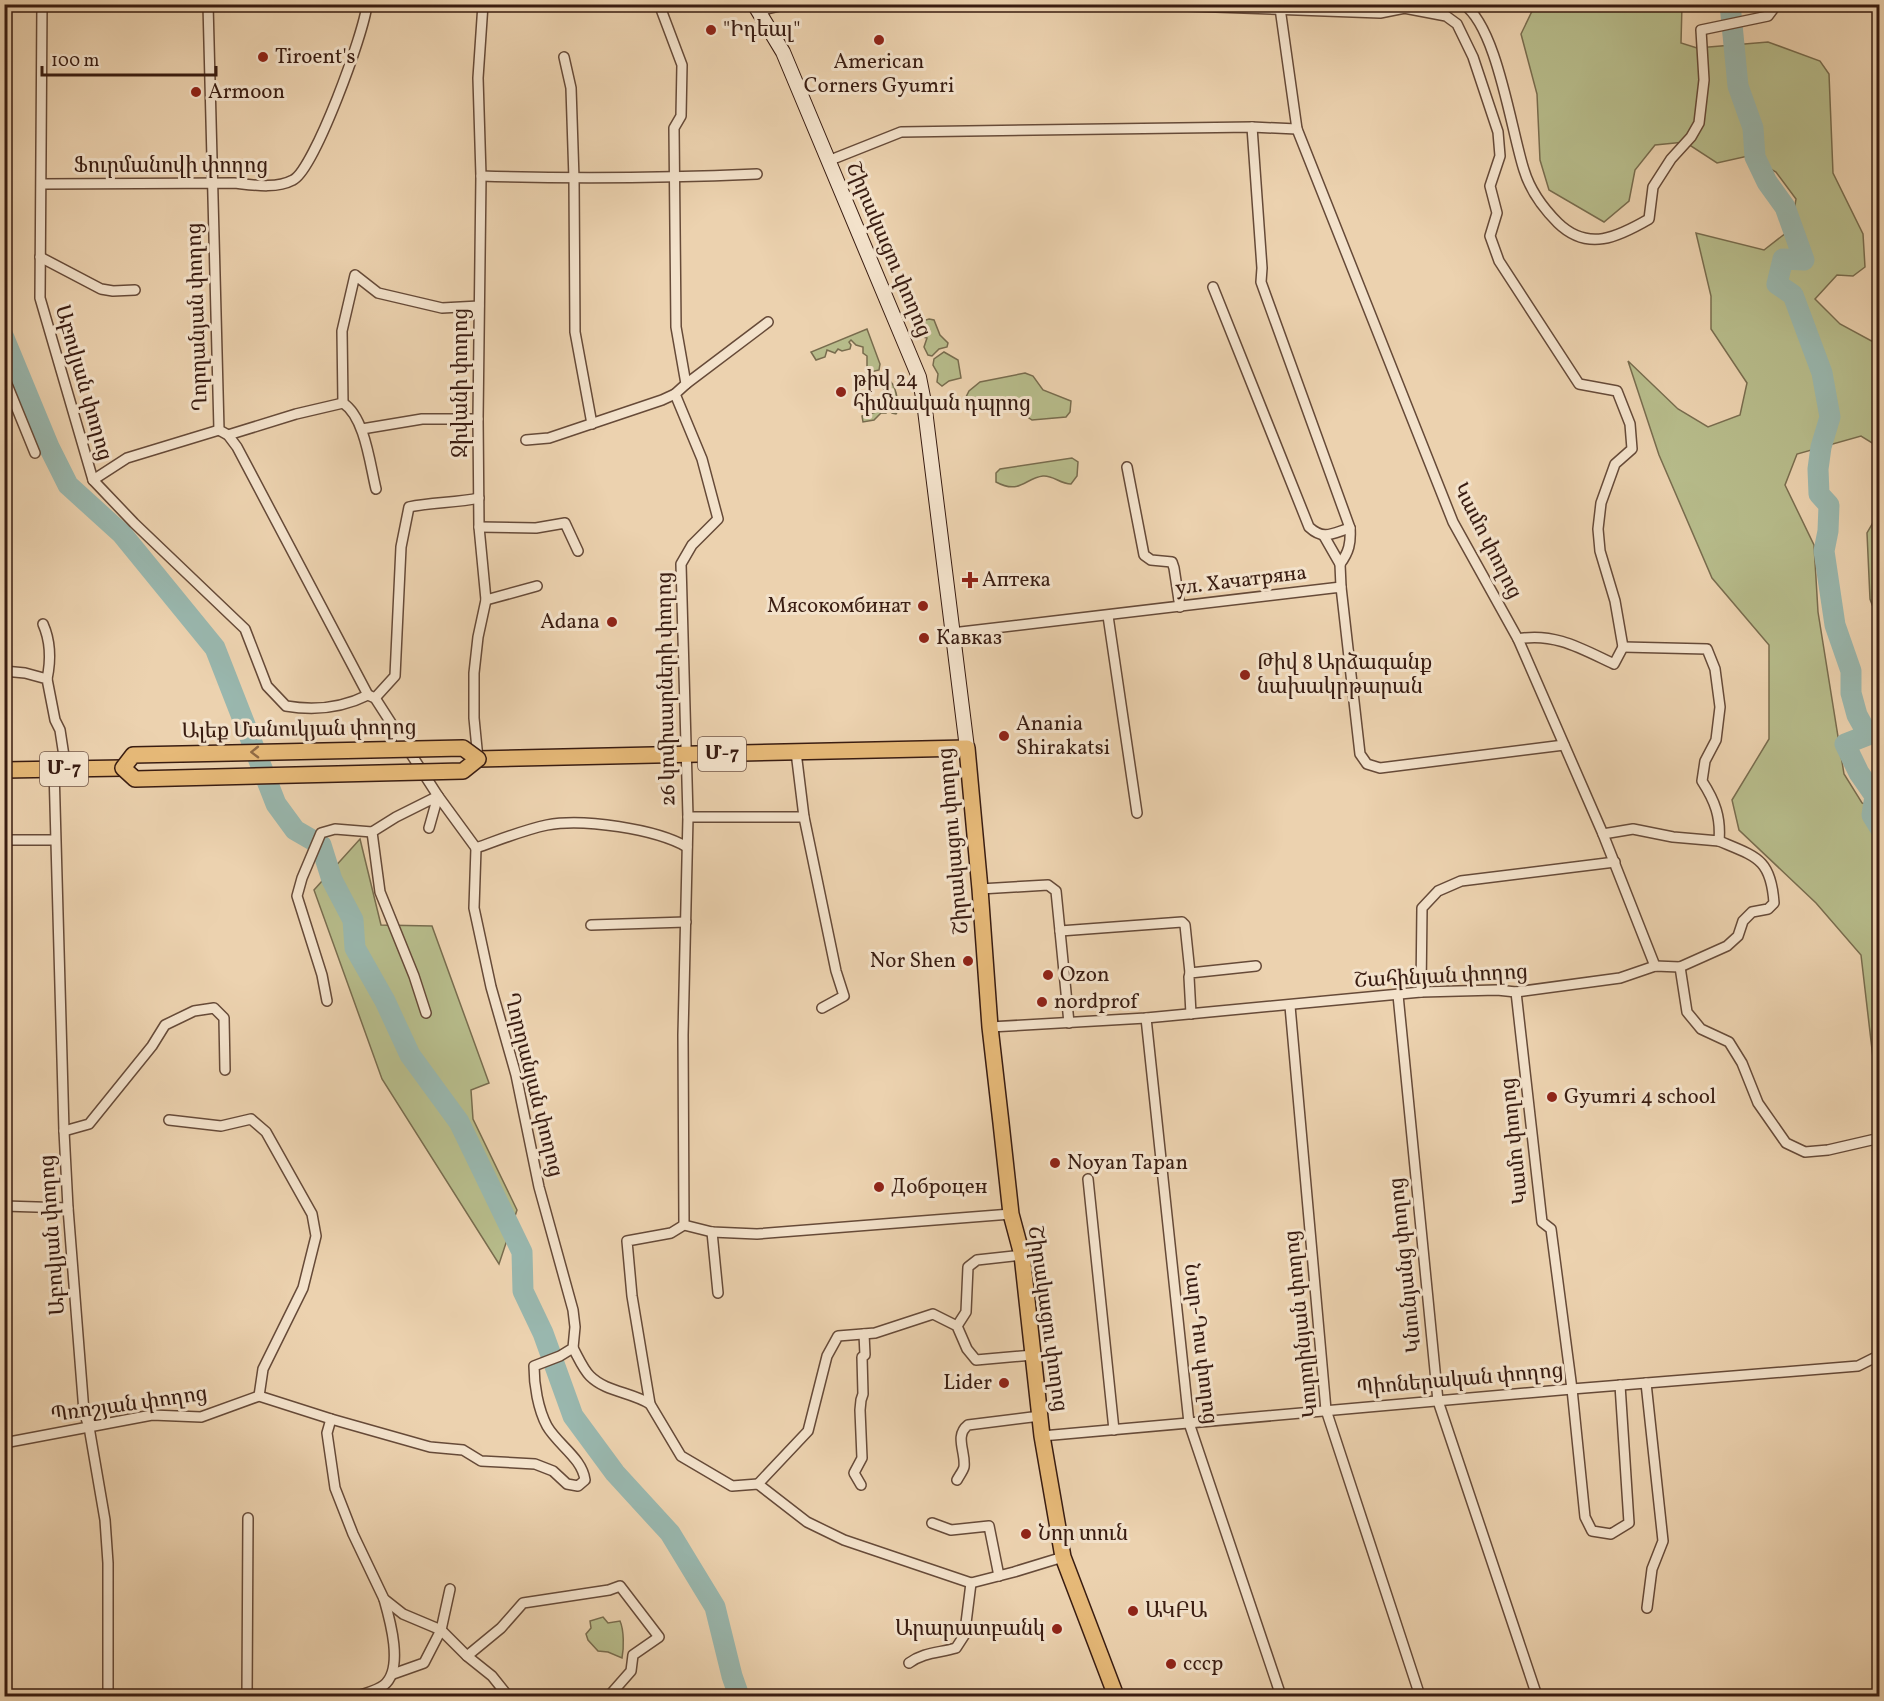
<svg xmlns="http://www.w3.org/2000/svg" width="1884" height="1701" font-family="Vollkorn,'Noto Serif Armenian',serif">
<style>
.green{fill:#b7bc8b;stroke:#786c4e;stroke-width:1.5}
.lines{fill:none;stroke-linecap:round;stroke-linejoin:round}
.river{stroke:#99b7ae;stroke-width:21}
.street-casing{stroke:#664a38;stroke-width:12}
.secondary-casing{stroke:#391c11;stroke-width:16}
.primary-casing{stroke:#391c11;stroke-width:18}
.street{stroke:#f3e2cb;stroke-width:9}
.secondary{stroke:#f3e2cb;stroke-width:14}
.primary{stroke:#e6b978;stroke-width:15}
.primary-bridge-casing{stroke:#391c11;stroke-width:18;stroke-linecap:butt}
.primary-bridge{stroke:#e6b978;stroke-width:15}
.oneway{stroke:#906a44}
.poi-dot{fill:#8f2418;stroke:#f3e2cb;stroke-width:2}
.labels{text-anchor:middle;dominant-baseline:central;stroke-width:6;stroke-linejoin:round;paint-order:stroke}
.shield{fill:#f3e2cb;stroke:#715749;stroke-width:1.5}
.shield-label{font-size:20px;font-weight:bold;fill:#391c11}
.poi-label{font-size:21px;fill:#391c11;stroke:#f3e2cb;text-anchor:start}
.street-label{font-size:21px;fill:#391c11;stroke:#f3e2cb}
</style>
<rect width="100%" height="100%" fill="#ecd2af"/>
<filter id="stains"><feTurbulence type="fractalNoise" baseFrequency=".00333" numOctaves="4"/><feColorMatrix values="0 0 0 0 .2 0 0 0 0 .09 0 0 0 0 .02 0 0 0 .5 -.17"/></filter>
<radialGradient id="worn" r=".72"><stop offset=".6" stop-color="#630" stop-opacity="0"/><stop offset="1" stop-color="#630" stop-opacity=".3"/></radialGradient>
<g class="green">
<path d="M 1535,5 L 1682,5 L 1681,43 L 1697,48 L 1768,42 L 1820,61 L 1829,74 L 1833,173 L 1863,234 L 1865,267 L 1853,276 L 1837,275 L 1815,299 L 1840,324 L 1879,345 L 1879,454 L 1874,444 L 1861,436 L 1797,454 L 1785,485 L 1814,545 L 1818,612 L 1844,774 L 1862,803 L 1879,810 L 1879,1072 L 1873,1058 L 1861,955 L 1816,903 L 1739,830 L 1732,800 L 1769,739 L 1769,645 L 1712,578 L 1659,455 L 1628,361 L 1678,409 L 1708,427 L 1740,415 L 1747,383 L 1711,329 L 1711,296 L 1696,233 L 1764,250 L 1791,229 L 1796,199 L 1776,172 L 1748,156 L 1717,163 L 1685,142 L 1655,145 L 1635,170 L 1629,201 L 1604,222 L 1549,190 L 1540,160 L 1537,94 L 1521,34 Z"/>
<path d="M 929,319 L 934,320 L 940,335 L 948,343 L 947,347 L 939,349 L 932,356 L 928,355 L 924,347 L 927,338 L 919,336 L 915,332 L 916,323 Z"/>
<path d="M 867,329 L 880,364 L 879,370 L 871,372 L 867,367 L 867,356 L 863,353 L 863,347 L 856,345 L 851,340 L 849,342 L 851,345 L 850,349 L 842,351 L 838,349 L 835,353 L 827,350 L 825,357 L 816,360 L 811,352 Z"/>
<path d="M 944,352 L 958,360 L 961,378 L 949,381 L 942,386 L 937,382 L 938,374 L 933,365 L 934,359 Z"/>
<path d="M 1025,373 L 1033,376 L 1043,390 L 1071,401 L 1070,412 L 1066,417 L 1032,420 L 1016,409 L 1006,405 L 975,409 L 964,401 L 969,391 L 980,382 Z"/>
<path d="M 884,376 C 896,382 898,400 898,411 L 896,414 L 892,413 L 890,410 L 886,413 L 881,413 L 874,420 L 863,422 L 862,416 L 876,412 L 881,404 L 887,405 L 889,404 L 884,394 L 886,391 L 882,387 L 880,378 Z"/>
<path d="M 1072,458 L 1078,462 L 1077,476 L 1071,484 C 1060,484 1053,475 1043,476 C 1025,478 1020,495 996,482 L 996,473 L 1000,469 Z"/>
<path d="M 1879,512 L 1879,623 L 1870,599 L 1867,533 Z"/>
<path d="M 360,839 L 381,925 L 432,926 L 489,1083 L 471,1090 L 473,1119 L 517,1210 L 499,1264 L 382,1079 L 314,890 Z"/>
<path d="M 603,1617 L 608,1623 L 620,1621 C 624,1630 624,1648 622,1658 L 608,1652 L 598,1651 L 588,1640 L 586,1634 L 591,1628 L 590,1621 Z"/>
</g>
<g class="lines">
<g class="river">
<path d="M 1730,4 L 1738,86 L 1753,128 L 1755,157 L 1767,182 L 1785,207 L 1804,260 L 1783,259 L 1777,284 L 1793,295 L 1822,373 L 1830,417 L 1821,447 L 1818,469 L 1819,494 L 1829,505 L 1828,531 L 1824,551 L 1835,625 L 1851,671 L 1851,693 L 1857,715 L 1868,735 L 1845,744 L 1859,773 L 1875,796 L 1872,815 L 1880,828"/>
<path d="M 4,338 L 49,447 L 68,485 L 122,534 L 215,648 L 276,804 L 295,830 L 321,845 L 332,880 L 353,920 L 355,948 L 385,1001 L 410,1055 L 459,1122 L 522,1252 L 523,1291 L 543,1333 L 573,1416 L 615,1473 L 670,1533 L 715,1607 L 732,1676 L 739,1696"/>
</g>
<g class="street-casing">
<g id="street">
<path d="M 42,4 L 40,298 L 93,480 L 134,523 L 245,629 L 267,686 L 286,706 C 315,711 342,708 368,695 L 375,698 L 438,796 L 476,848 C 499,840 523,830 547,825 C 583,818 656,829 687,847"/>
<path d="M 208,4 L 219,430 L 228,435 L 237,447 L 368,695"/>
<path d="M 659,4 L 682,65 L 681,116 L 674,128 L 676,327 L 686,384 L 675,394 L 702,459 L 718,519 L 692,545 L 681,564 L 688,817 L 683,1035 L 684,1225"/>
<path d="M 1131,4 L 1380,13 L 1410,7"/>
<path d="M 1463,4 C 1497,26 1511,130 1524,170 C 1530,190 1543,208 1558,223 C 1588,252 1618,237 1649,219 L 1653,187 L 1671,159 L 1691,137 L 1699,123 L 1704,80 L 1701,30 L 1768,16 L 1777,4"/>
<path d="M 375,6 L 375,4"/>
<path d="M 1280,8 L 1297,129 L 1453,522 L 1518,639 L 1603,834 L 1655,966"/>
<path d="M 1404,8 L 1446,16 L 1457,24 L 1473,57 L 1498,132 L 1500,156 L 1490,186 L 1497,213 L 1490,236 L 1499,261 L 1579,384 L 1617,391 L 1630,424 L 1632,449 L 1615,464 L 1601,503 L 1598,529 L 1600,551 L 1615,601 L 1623,647"/>
<path d="M 758,11 L 788,4"/>
<path d="M 564,57 L 571,88 L 574,179 L 575,332 L 592,424"/>
<path d="M 1252,127 L 1262,268 L 1261,282 L 1350,528 C 1351,543 1349,552 1340,564"/>
<path d="M 828,161 L 901,132 L 1252,127 L 1297,129"/>
<path d="M 481,176 C 573,179 665,178 757,174"/>
<path d="M 42,184 L 234,183 C 253,185 276,189 293,180 C 314,170 365,31 367,4"/>
<path d="M 40,257 L 101,289 L 113,291 L 135,290"/>
<path d="M 1213,287 L 1309,527 C 1324,541 1333,533 1350,528"/>
<path d="M 4,377 L 35,453"/>
<path d="M 686,384 L 768,322"/>
<path d="M 343,403 L 342,331 L 355,275 L 378,293 L 442,308 L 479,306"/>
<path d="M 362,429 L 422,419 L 478,419"/>
<path d="M 228,435 L 296,414 L 343,403 C 365,417 370,465 376,489"/>
<path d="M 526,440 L 549,438 L 662,400 L 675,394"/>
<path d="M 1127,467 L 1144,555 L 1151,560 L 1172,562 L 1174,568 L 1180,607"/>
<path d="M 93,480 L 127,458 L 219,430"/>
<path d="M 479,527 L 536,528 L 565,523 L 578,551"/>
<path d="M 1324,536 L 1340,564 L 1341,587"/>
<path d="M 486,600 L 537,586"/>
<path d="M 1108,616 L 1137,813"/>
<path d="M 43,624 C 51,642 51,660 47,679"/>
<path d="M 952,633 L 1341,587 L 1360,754 L 1367,764 L 1380,768 L 1564,745"/>
<path d="M 1518,639 C 1554,632 1582,649 1614,664 L 1623,647"/>
<path d="M 4,671 L 25,673 L 47,679 L 55,720 L 60,730 L 66,769"/>
<path d="M 375,698 L 395,676 L 401,547 L 409,507 C 432,502 456,503 479,498"/>
<path d="M 796,752 L 804,817 L 836,971 L 844,996 L 822,1008"/>
<path d="M 478,759 L 474,718 L 474,673 L 478,637 L 486,600 L 479,527 L 478,419 L 481,176 L 478,78 L 483,4"/>
<path d="M 54,769 L 64,1131 L 68,1208 L 84,1412 L 89,1427 L 105,1520 L 108,1563 L 108,1696"/>
<path d="M 688,817 L 804,817"/>
<path d="M 1603,834 L 1633,829 L 1673,837 L 1719,841 C 1721,817 1715,801 1702,781 L 1705,761 L 1716,740 L 1720,707 L 1715,669 L 1707,649 L 1623,647"/>
<path d="M 4,840 L 55,840"/>
<path d="M 980,889 L 1048,885 L 1056,891 L 1060,931 L 1182,922 L 1185,925 L 1190,973"/>
<path d="M 591,925 L 686,922"/>
<path d="M 1060,931 L 1069,1023"/>
<path d="M 1680,967 L 1687,1012 L 1701,1029 L 1729,1042 L 1742,1063 L 1758,1103 L 1786,1143 L 1805,1152 L 1828,1150 L 1880,1138"/>
<path d="M 1421,992 L 1422,908 L 1438,891 L 1461,881 L 1615,862"/>
<path d="M 1516,992 L 1542,1222 L 1551,1229 L 1572,1389 L 1585,1517 L 1592,1531 L 1611,1534 L 1629,1523 L 1620,1385"/>
<path d="M 1398,995 L 1438,1401 L 1537,1696"/>
<path d="M 327,1001 L 322,975 L 297,896 L 302,878 L 321,833 L 335,829 L 372,832"/>
<path d="M 1290,1006 L 1326,1410 L 1420,1696"/>
<path d="M 426,1013 L 414,976 L 380,892 L 372,832 L 396,817 L 438,796 L 429,828"/>
<path d="M 1191,1014 L 1189,977 L 1190,973 L 1256,966"/>
<path d="M 1146,1018 L 1189,1423 L 1281,1696"/>
<path d="M 990,1027 L 1146,1018 L 1421,992 L 1497,990 L 1516,992 L 1620,978 L 1655,966 L 1680,967 L 1727,946 L 1738,936 L 1743,921 L 1752,912 L 1768,909 L 1774,903 C 1771,859 1757,857 1719,841"/>
<path d="M 169,1120 L 221,1126 L 251,1119 L 266,1132 L 312,1214 L 316,1236 L 303,1288 L 263,1369 L 259,1396"/>
<path d="M 64,1131 L 89,1124 L 152,1046 L 165,1025 L 194,1011 L 214,1008 L 224,1018 L 225,1070"/>
<path d="M 1088,1179 L 1114,1430"/>
<path d="M 4,1206 L 68,1208"/>
<path d="M 1011,1214 L 757,1234 L 712,1232 L 684,1225 L 671,1233 L 627,1241 L 632,1296 L 650,1404 L 681,1456 L 732,1486 L 758,1484 L 807,1522 L 844,1540 L 971,1583 L 1014,1572 L 1063,1557"/>
<path d="M 712,1232 L 718,1293"/>
<path d="M 957,1326 L 966,1312 L 968,1267 L 977,1260 L 1022,1255"/>
<path d="M 573,1348 C 578,1357 583,1369 590,1376 C 606,1392 631,1392 650,1404"/>
<path d="M 1646,1383 L 1663,1541 L 1652,1569 L 1647,1608"/>
<path d="M 331,1419 L 327,1433 L 335,1488 L 353,1534 L 384,1599 L 403,1614 L 441,1630 L 467,1656 L 492,1676 L 508,1696"/>
<path d="M 1042,1436 L 1572,1389 L 1858,1366 L 1880,1355"/>
<path d="M 4,1443 L 152,1415 L 201,1417 L 259,1396 L 331,1419 L 430,1447 L 463,1450 L 481,1461 L 535,1464 L 553,1471 L 567,1484 L 578,1486 L 585,1480 C 582,1458 558,1445 547,1426 C 538,1409 534,1385 534,1366 L 560,1356 L 573,1348 L 575,1327 L 573,1310 L 539,1187 L 516,1075 L 491,987 L 474,908 L 476,848"/>
<path d="M 957,1480 C 959,1476 963,1471 964,1467 C 966,1452 954,1436 968,1425 L 1040,1416"/>
<path d="M 758,1484 L 808,1431 L 827,1356 L 838,1336 L 875,1333 L 933,1314 L 957,1326 L 967,1349 L 976,1360 L 1033,1355"/>
<path d="M 861,1485 L 854,1473 L 862,1458 L 860,1410 L 861,1400 L 863,1394 L 862,1357 L 865,1355 L 864,1334"/>
<path d="M 932,1523 L 951,1530 L 989,1526 L 999,1576"/>
<path d="M 467,1656 L 501,1628 L 523,1603 L 609,1590 L 620,1586 L 659,1637 L 633,1655 L 631,1671 L 609,1696"/>
<path d="M 909,1663 C 924,1652 939,1653 956,1648 L 967,1631 L 966,1623 L 971,1583"/>
<path d="M 393,1674 L 424,1663 L 441,1630 L 450,1589"/>
<path d="M 247,1696 L 248,1518"/>
<path d="M 358,1696 C 366,1693 378,1690 384,1685 C 404,1669 390,1620 384,1599"/>
</g>
</g>
<g class="secondary-casing">
<path id="secondary" d="M 754,4 L 783,52 L 919,377 L 924,402 L 967,748"/>
</g>
<g class="primary-casing">
<g id="primary">
<path d="M 478,759 L 967,748 L 980,889 L 990,1027 L 1001,1123 L 1011,1214 L 1022,1255 L 1042,1436 L 1063,1557 L 1116,1696"/>
<path d="M 4,770 L 123,768"/>
</g>
</g>
<use href="#street" class="street"/>
<use href="#secondary" class="secondary"/>
<use href="#primary" class="primary"/>
<g class="primary-bridge-casing">
<path id="primary-bridge" d="M 463,748 L 478,759 L 463,771 L 135,779 L 123,768 L 133,755 Z"/>
</g>
<use href="#primary-bridge" class="primary-bridge"/>
</g>
<defs><path id="oneway-chevron" d="M-2-3.5L2.5 0L-2 3.5" fill="none" stroke-width="1.6" stroke-linecap="round" stroke-linejoin="round" transform="scale(1.5)"/></defs>
<use class="oneway" href="#oneway-chevron" transform="translate(255 752) rotate(179)"/>
<g class="poi-dot">
<circle cx="711" cy="30" r="6"/>
<circle cx="879" cy="40" r="6"/>
<circle cx="263" cy="57" r="6"/>
<circle cx="196" cy="92" r="6"/>
<circle cx="841" cy="392" r="6"/>
<path d="M967 571h6v6h6v6h-6v6h-6v-6h-6v-6h6z"/>
<circle cx="923" cy="606" r="6"/>
<circle cx="612" cy="622" r="6"/>
<circle cx="924" cy="638" r="6"/>
<circle cx="1245" cy="675" r="6"/>
<circle cx="1004" cy="736" r="6"/>
<circle cx="968" cy="961" r="6"/>
<circle cx="1048" cy="975" r="6"/>
<circle cx="1042" cy="1002" r="6"/>
<circle cx="1552" cy="1097" r="6"/>
<circle cx="1055" cy="1163" r="6"/>
<circle cx="879" cy="1187" r="6"/>
<circle cx="1004" cy="1383" r="6"/>
<circle cx="1026" cy="1534" r="6"/>
<circle cx="1133" cy="1611" r="6"/>
<circle cx="1057" cy="1629" r="6"/>
<circle cx="1171" cy="1664" r="6"/>
</g>
<g class="labels">
<g class="shield">
<rect x="698" y="737" width="48" height="34" rx="4.5"/>
<rect x="40" y="752" width="48" height="34" rx="4.5"/>
</g>
<g class="shield-label">
<text x="722" y="754">Մ-7</text>
<text x="64" y="769">Մ-7</text>
</g>
<g class="poi-label">
<text x="723" y="30">"Իդեալ"</text>
<text x="275" y="57">Tiroent's</text>
<text x="879" y="62" text-anchor="middle">American<tspan x="879" dy="24">Corners Gyumri</tspan></text>
<text x="208" y="92">Armoon</text>
<text x="853" y="380">թիվ 24<tspan x="853" dy="24">հիմնական դպրոց</tspan></text>
<text x="982" y="580">Аптека</text>
<text x="911" y="606" text-anchor="end">Мясокомбинат</text>
<text x="600" y="622" text-anchor="end">Adana</text>
<text x="936" y="638">Кавказ</text>
<text x="1257" y="663">Թիվ 8 Արձագանք<tspan x="1257" dy="24">նախակրթարան</tspan></text>
<text x="1016" y="724">Anania<tspan x="1016" dy="24">Shirakatsi</tspan></text>
<text x="956" y="961" text-anchor="end">Nor Shen</text>
<text x="1060" y="975">Ozon</text>
<text x="1054" y="1002">nordprof</text>
<text x="1564" y="1097">Gyumri 4 school</text>
<text x="1067" y="1163">Noyan Tapan</text>
<text x="891" y="1187">Доброцен</text>
<text x="992" y="1383" text-anchor="end">Lider</text>
<text x="1038" y="1534">Նոր տուն</text>
<text x="1145" y="1611">ԱԿԲԱ</text>
<text x="1045" y="1629" text-anchor="end">Արարատբանկ</text>
<text x="1183" y="1664">ссср</text>
</g>
<g class="street-label">
<text x="171" y="166">Ֆուրմանովի փողոց</text>
<text transform="translate(888 250) rotate(67)">Շիրակացու փողոց</text>
<text transform="translate(198 317) rotate(-92)">Ղորղանյան փողոց</text>
<text transform="translate(83 383) rotate(74)">Աբովյան փողոց</text>
<text transform="translate(461 383) rotate(-90)">Ջիվանի փողոց</text>
<text transform="translate(1487 541) rotate(63)">Կամո փողոց</text>
<text transform="translate(1241 581) rotate(-7)">ул. Хачатряна</text>
<text transform="translate(667 689) rotate(-91)">26 կոմիսարների փողոց</text>
<text transform="translate(299 730) rotate(-1)">Ալեք Մանուկյան փողոց</text>
<text transform="translate(954 841) rotate(-95)">Շիրակացու փողոց</text>
<text transform="translate(1441 977) rotate(-3)">Շահինյան փողոց</text>
<text transform="translate(533 1085) rotate(76)">Ղորղանյան փողոց</text>
<text transform="translate(1515 1141) rotate(-96)">Կամո փողոց</text>
<text transform="translate(53 1235) rotate(-94)">Աբովյան փողոց</text>
<text transform="translate(1406 1265) rotate(-96)">Կնունյանց փողոց</text>
<text transform="translate(1047 1319) rotate(82)">Շիրակացու փողոց</text>
<text transform="translate(1302 1324) rotate(-96)">Կուրղինյան փողոց</text>
<text transform="translate(1200 1344) rotate(83)">Նար-Դոս փողոց</text>
<text transform="translate(1460 1380) rotate(-5)">Պիոներական փողոց</text>
<text transform="translate(129 1405) rotate(-8)">Պռոշյան փողոց</text>
</g>
</g>
<rect width="1884" height="1701" fill="none" stroke="#ecd2af" stroke-width="24"/>
<rect x="6" y="6" width="1872" height="1689" fill="none" stroke="#391c11" stroke-width="3"/>
<rect x="12" y="12" width="1860" height="1677" fill="none" stroke="#391c11" stroke-width="1.5"/>
<path d="M42 66v9h174v-9" fill="none" stroke="#391c11" stroke-width="3"/>
<text x="51" y="66" font-size="18" fill="#391c11" stroke="#f3e2cb" stroke-width="4.5" paint-order="stroke">100 m</text>
<rect width="100%" height="100%" filter="url(#stains)"/>
<rect width="100%" height="100%" fill="url(#worn)"/>
</svg>
